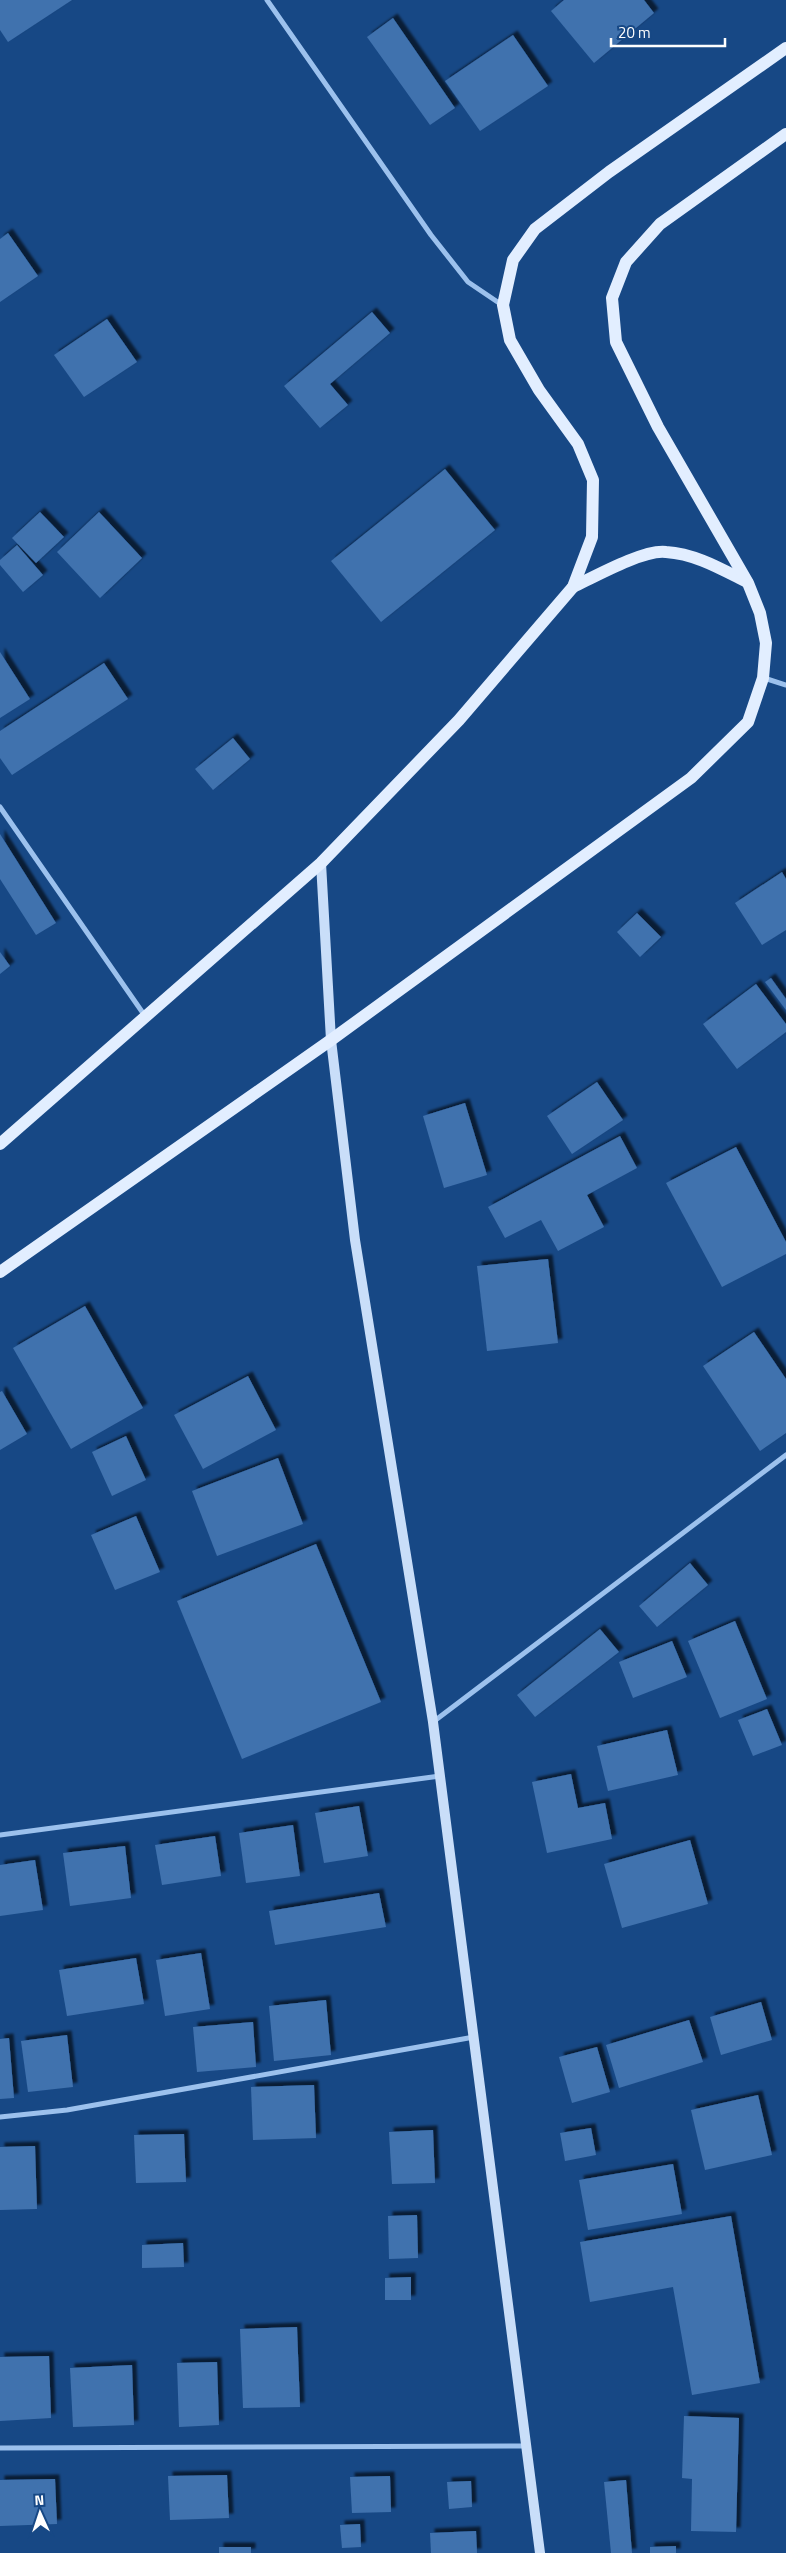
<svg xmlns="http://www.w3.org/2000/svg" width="786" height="2553" font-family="'Titillium Web',sans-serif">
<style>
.building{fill:#4072ae;filter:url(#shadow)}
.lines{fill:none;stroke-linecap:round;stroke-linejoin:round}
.street{stroke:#9cc1ed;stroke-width:5}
.secondary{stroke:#c9def9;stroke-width:10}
.primary{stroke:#e2eeff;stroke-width:12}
</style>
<defs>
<filter id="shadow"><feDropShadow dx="4.5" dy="-4.5" stdDeviation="1" flood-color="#0009"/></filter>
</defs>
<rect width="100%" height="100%" fill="#174885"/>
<g class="building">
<path d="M 0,0 L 72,0 L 8,42 L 0,30 Z"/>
<path d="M 564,0 L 644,0 L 654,13 L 594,63 L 551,11 Z"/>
<path d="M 393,18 L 455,108 L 430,125 L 367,37 Z"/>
<path d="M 513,35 L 548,86 L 480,131 L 445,81 Z"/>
<path d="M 8,233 L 38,276 L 0,302 L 0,239 Z"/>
<path d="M 372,312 L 390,333 L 330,384 L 348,405 L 320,428 L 284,386 Z"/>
<path d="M 107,319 L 137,362 L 84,397 L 54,355 Z"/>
<path d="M 445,469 L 495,530 L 381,622 L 331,561 Z"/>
<path d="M 40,512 L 64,537 L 36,563 L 12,538 Z"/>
<path d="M 99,512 L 142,558 L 100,598 L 57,552 Z"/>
<path d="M 17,545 L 43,575 L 23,592 L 0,565 L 0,560 Z"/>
<path d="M 0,652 L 30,699 L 0,718 Z"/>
<path d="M 104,663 L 128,699 L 12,775 L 0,758 L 0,731 Z"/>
<path d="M 233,738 L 250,759 L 213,790 L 195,769 Z"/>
<path d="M 0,834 L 56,923 L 36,935 L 0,879 Z"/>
<path d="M 782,872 L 786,879 L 786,930 L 762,945 L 735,903 Z"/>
<path d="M 637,913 L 661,937 L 640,957 L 617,932 Z"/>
<path d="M 0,952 L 10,966 L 0,974 Z"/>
<path d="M 771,978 L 786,999 L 786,1010 L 765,982 Z"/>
<path d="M 756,984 L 786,1024 L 786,1032 L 737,1069 L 703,1024 Z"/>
<path d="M 597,1082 L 623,1120 L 572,1154 L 547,1116 Z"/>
<path d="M 465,1103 L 487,1175 L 444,1188 L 423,1116 Z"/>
<path d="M 620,1136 L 637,1168 L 587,1195 L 604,1227 L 558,1251 L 541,1220 L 505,1238 L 488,1207 Z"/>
<path d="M 736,1147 L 786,1242 L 786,1254 L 722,1287 L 666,1183 Z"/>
<path d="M 548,1259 L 558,1343 L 487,1351 L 477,1266 Z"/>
<path d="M 85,1306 L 143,1408 L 71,1449 L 13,1348 Z"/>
<path d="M 754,1332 L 786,1379 L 786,1433 L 760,1451 L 703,1366 Z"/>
<path d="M 248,1376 L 276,1430 L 203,1469 L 174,1415 Z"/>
<path d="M 2,1391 L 27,1434 L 0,1450 L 0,1392 Z"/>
<path d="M 126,1436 L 146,1480 L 112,1496 L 92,1452 Z"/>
<path d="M 278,1458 L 303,1524 L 217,1556 L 192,1491 Z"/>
<path d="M 136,1516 L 160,1572 L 115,1590 L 91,1535 Z"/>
<path d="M 316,1544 L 381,1702 L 242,1759 L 177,1601 Z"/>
<path d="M 690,1563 L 708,1585 L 657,1627 L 639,1606 Z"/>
<path d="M 735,1621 L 767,1699 L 720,1718 L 688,1641 Z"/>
<path d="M 600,1629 L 619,1652 L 535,1717 L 517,1695 Z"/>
<path d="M 672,1641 L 687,1677 L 633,1698 L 619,1662 Z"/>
<path d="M 767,1709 L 782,1745 L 753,1756 L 738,1720 Z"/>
<path d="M 667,1730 L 678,1775 L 608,1791 L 597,1746 Z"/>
<path d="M 571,1774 L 578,1808 L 605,1803 L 612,1839 L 547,1853 L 532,1782 Z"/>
<path d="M 359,1806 L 368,1856 L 324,1863 L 315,1813 Z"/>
<path d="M 293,1825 L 300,1876 L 246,1883 L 239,1833 Z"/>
<path d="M 215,1836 L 221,1876 L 162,1885 L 155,1845 Z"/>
<path d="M 690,1840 L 708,1904 L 622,1928 L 604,1864 Z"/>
<path d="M 125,1846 L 131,1898 L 70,1906 L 63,1853 Z"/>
<path d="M 35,1860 L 43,1910 L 0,1916 L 0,1865 Z"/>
<path d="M 379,1893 L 386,1927 L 275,1945 L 269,1911 Z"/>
<path d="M 201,1953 L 210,2009 L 165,2016 L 156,1960 Z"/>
<path d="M 136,1958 L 144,2004 L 67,2016 L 59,1970 Z"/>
<path d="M 326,2000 L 331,2055 L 274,2061 L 269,2006 Z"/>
<path d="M 761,2002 L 772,2040 L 721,2055 L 710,2017 Z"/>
<path d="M 689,2020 L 703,2062 L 619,2088 L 606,2045 Z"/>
<path d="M 253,2022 L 256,2067 L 197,2072 L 193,2027 Z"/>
<path d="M 67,2035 L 73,2087 L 28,2092 L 21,2041 Z"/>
<path d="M 9,2038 L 14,2098 L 0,2099 L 0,2039 Z"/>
<path d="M 597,2047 L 610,2092 L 572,2103 L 559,2057 Z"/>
<path d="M 314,2085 L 316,2138 L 253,2140 L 251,2087 Z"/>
<path d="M 758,2095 L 772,2155 L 705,2170 L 691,2110 Z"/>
<path d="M 591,2128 L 596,2155 L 565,2161 L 560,2133 Z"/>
<path d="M 433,2130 L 435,2183 L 392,2184 L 389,2132 Z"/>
<path d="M 184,2134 L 186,2182 L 136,2183 L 134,2135 Z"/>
<path d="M 35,2146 L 37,2209 L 0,2210 L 0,2147 Z"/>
<path d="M 673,2164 L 682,2214 L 588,2230 L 579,2180 Z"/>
<path d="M 417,2215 L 418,2258 L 389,2259 L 388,2216 Z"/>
<path d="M 731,2216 L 760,2383 L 692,2395 L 673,2287 L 590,2302 L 580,2242 Z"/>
<path d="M 183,2243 L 184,2267 L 142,2268 L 142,2245 Z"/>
<path d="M 411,2277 L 411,2300 L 385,2300 L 385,2278 Z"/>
<path d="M 297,2327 L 300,2407 L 243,2408 L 240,2329 Z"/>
<path d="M 49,2356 L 51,2418 L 0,2421 L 0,2357 Z"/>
<path d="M 217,2362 L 219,2425 L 179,2427 L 177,2363 Z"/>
<path d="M 132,2365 L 134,2425 L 73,2427 L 70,2368 Z"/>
<path d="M 684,2416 L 739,2418 L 736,2532 L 691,2531 L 692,2479 L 682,2478 Z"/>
<path d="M 227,2475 L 229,2518 L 170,2520 L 168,2476 Z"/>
<path d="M 390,2476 L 391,2512 L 352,2513 L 350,2477 Z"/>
<path d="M 55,2479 L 57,2524 L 0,2526 L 0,2480 Z"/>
<path d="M 626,2480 L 632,2553 L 611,2553 L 604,2482 Z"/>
<path d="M 471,2481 L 472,2507 L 449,2509 L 447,2482 Z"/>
<path d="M 360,2524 L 361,2547 L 342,2548 L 340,2525 Z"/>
<path d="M 476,2531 L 477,2553 L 431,2553 L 430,2533 Z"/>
<path d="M 676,2546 L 676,2553 L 650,2553 L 650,2547 Z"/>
<rect x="219" y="2547" width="32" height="6"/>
</g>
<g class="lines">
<g class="street">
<path d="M 267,0 L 431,235 L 468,282 L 502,305"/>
<path d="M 764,678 L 786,685"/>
<path d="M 0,807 L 145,1016"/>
<path d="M 433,1722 L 786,1455"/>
<path d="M 0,1835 L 440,1776"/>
<path d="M 0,2117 L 67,2110 L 474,2037"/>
<path d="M 0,2448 L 526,2446"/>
</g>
<path class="secondary" d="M 321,863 L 331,1040 L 355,1240 L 433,1722 L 540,2553"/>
<g class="primary">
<path d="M 573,587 C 594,577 644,549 666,552 C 696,554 721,569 747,582"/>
<path d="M 0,1144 L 321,863 L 459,720 L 573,587 L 592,537 L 593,480 L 578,444 L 539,390 L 510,340 L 503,305 L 513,260 L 535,229 L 609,172 L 786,48"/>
<path d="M 0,1272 L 331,1040 L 691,778 L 748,722 L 763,678 L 766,643 L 760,613 L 748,583 L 658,427 L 616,342 L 612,298 L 626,262 L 660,224 L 786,134"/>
</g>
</g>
<g transform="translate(40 2513) rotate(357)" stroke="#174885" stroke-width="4" paint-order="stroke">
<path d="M0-4L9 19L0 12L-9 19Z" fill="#ffffff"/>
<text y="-8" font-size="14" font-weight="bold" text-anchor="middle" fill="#ffffff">N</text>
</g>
<path d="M611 38v8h114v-8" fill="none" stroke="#ffffff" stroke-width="2.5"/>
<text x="618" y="38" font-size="15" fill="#ffffff" stroke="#174885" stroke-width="4" paint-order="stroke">20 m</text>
</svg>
